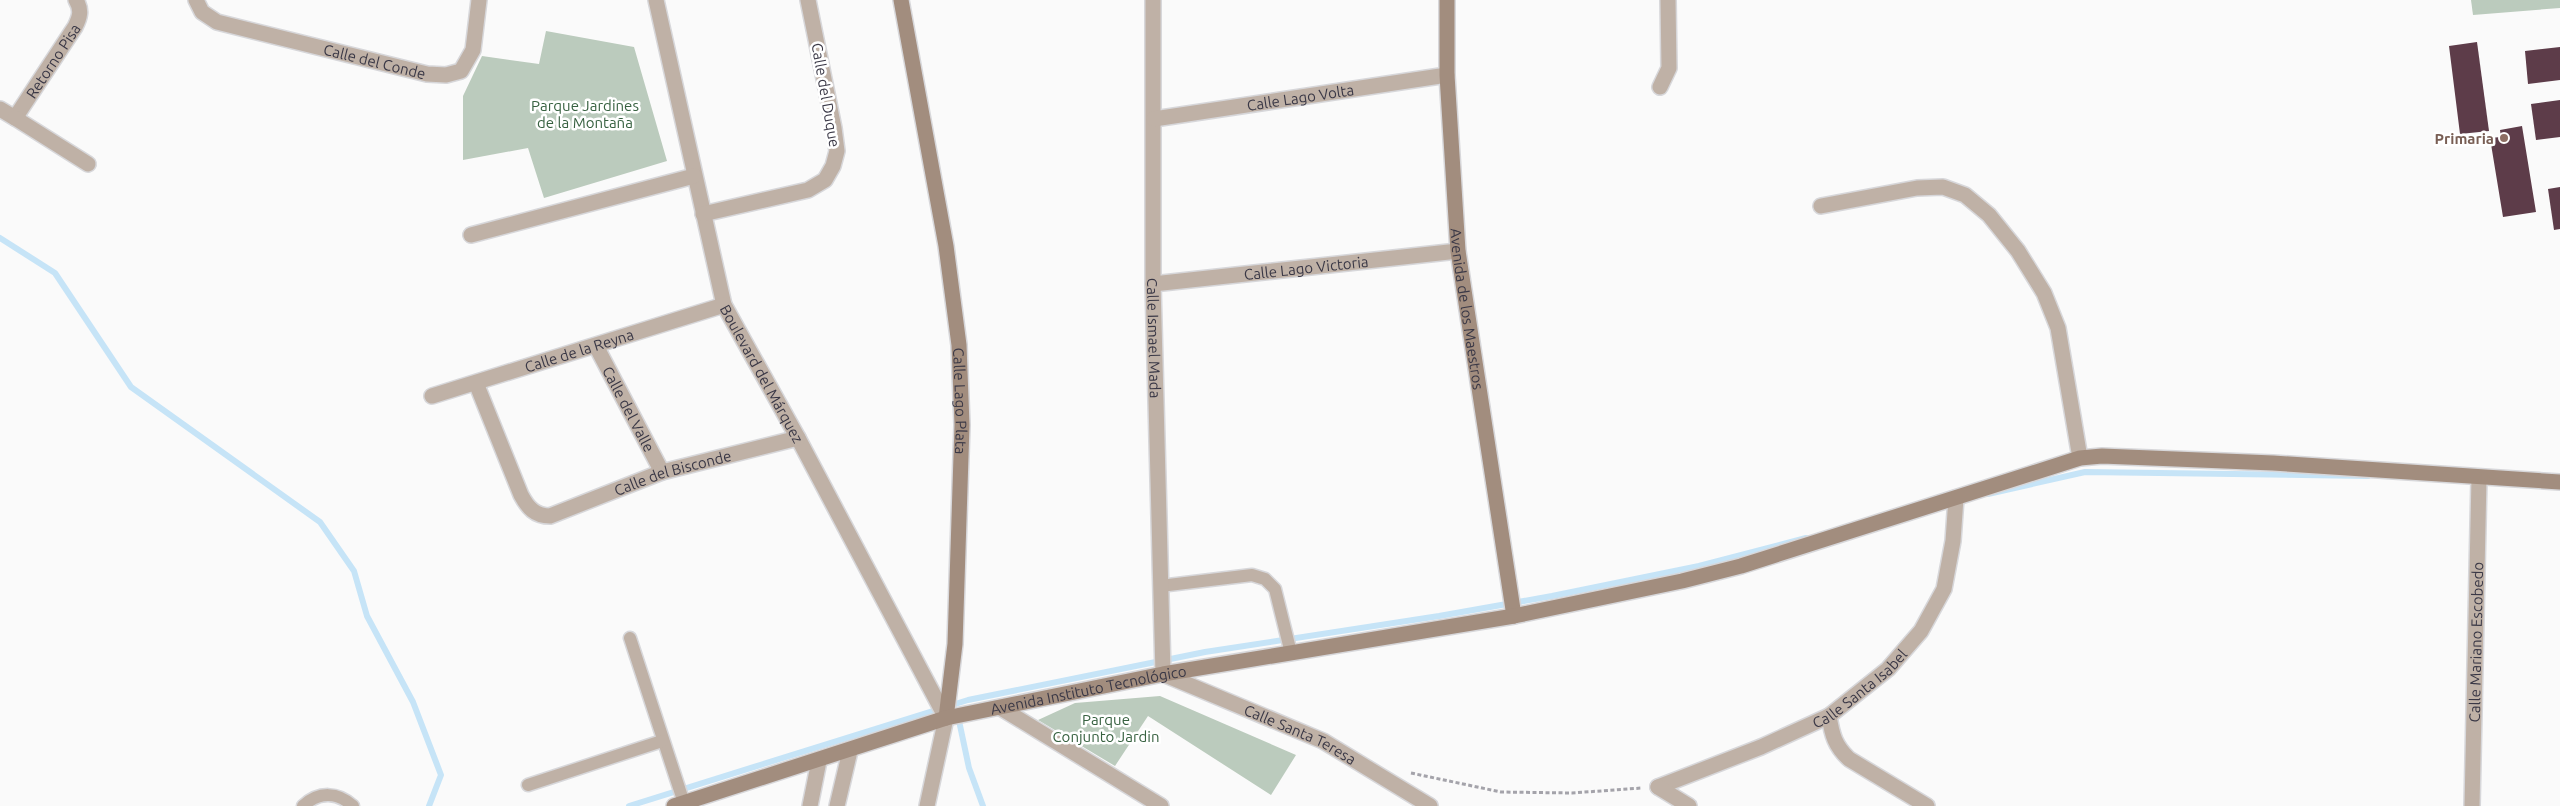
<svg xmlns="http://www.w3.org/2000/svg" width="2560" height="806" font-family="Ubuntu,sans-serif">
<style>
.green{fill:#bbcbbd}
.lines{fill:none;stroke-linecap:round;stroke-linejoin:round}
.stream{stroke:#c6e4f7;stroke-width:6}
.building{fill:#5d3c49}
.lane-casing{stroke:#d7d7da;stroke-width:15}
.street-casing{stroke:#d7d7da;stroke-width:18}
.secondary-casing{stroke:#d7d7da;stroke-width:18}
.path{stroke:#a4a3aa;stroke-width:3;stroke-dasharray:4 2.5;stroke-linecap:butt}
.lane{stroke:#bfb1a6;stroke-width:12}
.street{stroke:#bfb1a6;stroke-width:15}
.secondary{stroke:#a28d7e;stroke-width:15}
.education-dot{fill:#8d6e63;stroke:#fff;stroke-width:2}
.labels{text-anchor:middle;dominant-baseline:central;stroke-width:5;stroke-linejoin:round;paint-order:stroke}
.street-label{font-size:15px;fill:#3a3846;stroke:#fff}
.park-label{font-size:15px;fill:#376140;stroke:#fff}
.education-label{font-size:15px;font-weight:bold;fill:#785e54;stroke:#fff;text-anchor:end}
</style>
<rect width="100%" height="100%" fill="#fafafa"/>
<g class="green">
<path d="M 2471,0 L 2560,0 L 2560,8 L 2473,15 Z"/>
<path d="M 546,31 L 634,47 L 667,161 L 544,198 L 528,148 L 463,160 L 463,96 L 482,56 L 539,64 Z"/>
<path d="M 1160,696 L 1296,755 L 1271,795 L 1148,716 L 1115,766 L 1038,720 L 1075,703 Z"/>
</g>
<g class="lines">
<g class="stream">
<path d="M 0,238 L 55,273 L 131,387 L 320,522 L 354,571 L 367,616 L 413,702 L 441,775 L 429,806"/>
<path d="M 1988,494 L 2085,472 L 2368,476"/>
<path d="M 958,716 L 969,768 L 983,806"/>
<path d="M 629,806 L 968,700 L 1205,652 L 1439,616 L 1552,596 L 1699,566 L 1806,538"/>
</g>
</g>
<g class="building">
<path d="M 2477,42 L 2489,131 L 2460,134 L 2449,46 Z"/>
<path d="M 2560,47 L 2560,80 L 2528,84 L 2525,51 Z"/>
<path d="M 2560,100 L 2560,137 L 2536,140 L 2531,104 Z"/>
<path d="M 2522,126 L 2536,212 L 2503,217 L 2490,138 L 2501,137 L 2500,130 Z"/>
<path d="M 2560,187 L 2560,229 L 2554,230 L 2548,189 Z"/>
</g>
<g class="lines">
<g class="lane-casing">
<g id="lane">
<path d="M 1160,586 L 1252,575 L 1265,579 L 1275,589 L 1291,653"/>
<path d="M 630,638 L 684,803"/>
<path d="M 528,785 L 662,741"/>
<path d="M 303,806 C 319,791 338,792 353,806"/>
</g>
</g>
<g class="street-casing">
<g id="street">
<path id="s1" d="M 196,0 L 202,12 L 217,22 L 427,74 L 446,75 L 461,71 L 473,50 L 479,0"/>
<path id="s2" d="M 656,0 L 724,305 L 798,438 L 946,718 L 927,806"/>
<path id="s3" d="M 1153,0 L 1153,284 L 1163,674 L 1323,741 L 1430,806"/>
<path d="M 1660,87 L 1669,68 L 1668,0"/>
<path id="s4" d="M 0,109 L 15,118 L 75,27 C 80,17 82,10 76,0"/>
<path d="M 15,118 L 88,164"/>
<path id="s5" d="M 1154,119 L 1447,75"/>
<path d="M 1821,206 L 1917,188 L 1943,187 L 1965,195 L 1989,215 L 2018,251 L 2044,293 L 2058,328 L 2080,458"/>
<path d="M 703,214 L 808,190 L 825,180 L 833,166 L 837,151 L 834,128 L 808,0"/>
<path d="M 471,235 L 694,176"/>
<path id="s6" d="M 1153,284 L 1458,251"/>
<path id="s7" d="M 596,346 L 662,472"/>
<path id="s8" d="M 476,383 L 521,495 C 528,508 535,516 550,516 L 662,472 L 798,438"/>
<path id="s9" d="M 432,396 L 724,305"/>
<path d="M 1001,708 L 1161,806"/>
<path d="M 1829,716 C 1832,735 1835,746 1849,759 L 1927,806"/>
<path id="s10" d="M 1658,787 L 1761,747 L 1829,716 L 1888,669 L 1921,631 L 1944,589 L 1953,541 L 1956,498"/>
<path d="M 1658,787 L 1689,806"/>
<path d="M 810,806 L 819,761"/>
<path d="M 837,806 L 850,751"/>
<path id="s11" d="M 2472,806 L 2479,478"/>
</g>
</g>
<g class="secondary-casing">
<g id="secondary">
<path id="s12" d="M 901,0 L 946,246 L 959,345 L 962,425 L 955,644 L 946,718"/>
<path id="s13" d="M 1447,0 L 1447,75 L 1458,251 L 1514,616"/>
<path id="s14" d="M 674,806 L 946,718 L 1163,674 L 1514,616 L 1682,581 L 1741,566 L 2080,458 L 2102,456 L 2273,463 L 2560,482"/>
</g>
</g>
<path class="path" d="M 1411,773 L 1501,792 L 1572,793 L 1642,788"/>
<use href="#lane" class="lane"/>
<use href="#street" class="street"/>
<use href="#secondary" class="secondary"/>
</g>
<circle class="education-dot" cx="2504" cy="138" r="5"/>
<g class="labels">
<g class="street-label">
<text stroke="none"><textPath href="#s4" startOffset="86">Retorno Pisa</textPath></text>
<text stroke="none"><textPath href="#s1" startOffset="194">Calle del Conde</textPath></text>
<text transform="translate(826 95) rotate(80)">Calle del Duque</text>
<text stroke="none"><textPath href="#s5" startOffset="148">Calle Lago Volta</textPath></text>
<text stroke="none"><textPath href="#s6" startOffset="154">Calle Lago Victoria</textPath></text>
<text stroke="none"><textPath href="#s13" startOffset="310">Avenida de los Maestros</textPath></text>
<text stroke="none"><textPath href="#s3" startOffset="338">Calle Ismael Mada</textPath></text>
<text stroke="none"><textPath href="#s9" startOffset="154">Calle de la Reyna</textPath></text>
<text stroke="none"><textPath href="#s2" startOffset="391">Boulevard del Márquez</textPath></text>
<text stroke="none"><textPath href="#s12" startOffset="406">Calle Lago Plata</textPath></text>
<text stroke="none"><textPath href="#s7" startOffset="71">Calle del Valle</textPath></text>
<text stroke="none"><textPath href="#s8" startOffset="289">Calle del Bisconde</textPath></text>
<text stroke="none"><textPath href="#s11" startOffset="164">Calle Mariano Escobedo</textPath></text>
<text stroke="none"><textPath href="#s10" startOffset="226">Calle Santa Isabel</textPath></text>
<text stroke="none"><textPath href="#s14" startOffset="431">Avenida Instituto Tecnológico</textPath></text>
<text stroke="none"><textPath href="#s3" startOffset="824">Calle Santa Teresa</textPath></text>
</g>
<g class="park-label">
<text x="585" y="105">Parque Jardines<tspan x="585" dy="17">de la Montaña</tspan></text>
<text x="1106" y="719">Parque<tspan x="1106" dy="17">Conjunto Jardin</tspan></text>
</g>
<g class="education-label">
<text x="2494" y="138">Primaria</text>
</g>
</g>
</svg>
